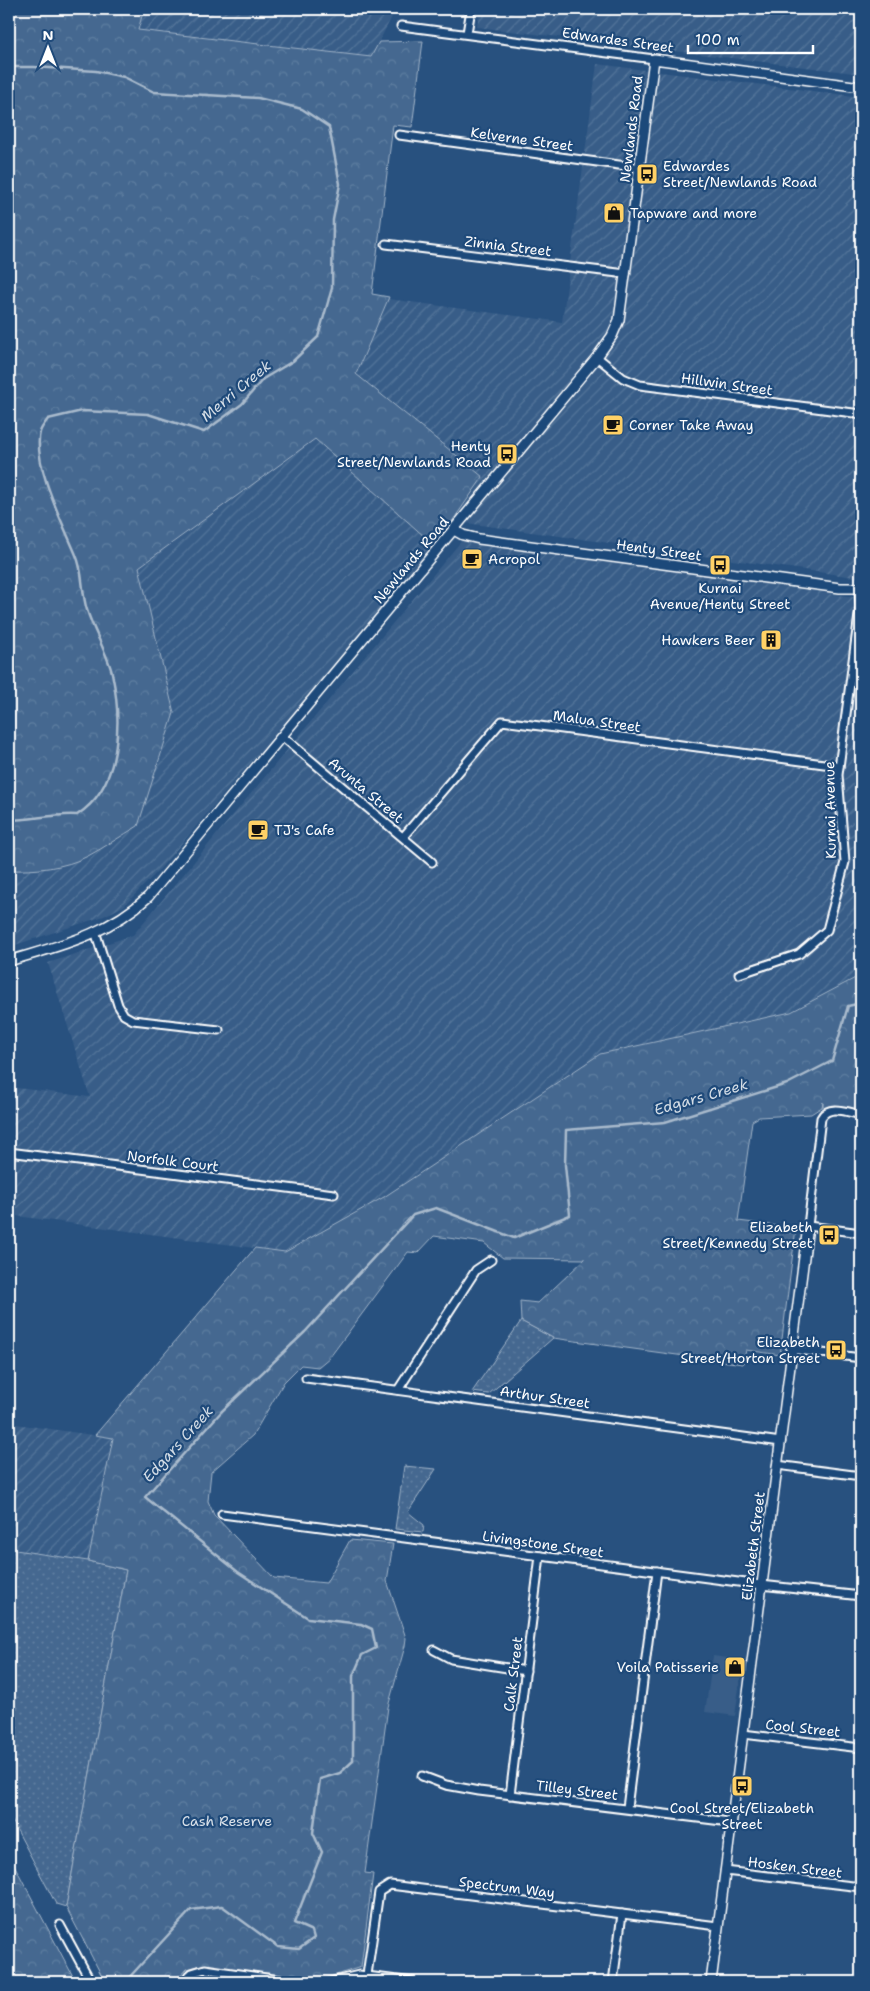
<svg xmlns="http://www.w3.org/2000/svg" width="870" height="1991" font-family="'Shantell Sans',sans-serif">
<style>
.built{fill:#375d88}
.industrial{fill:url(#industrial-furrows)}
.grass{fill:url(#grass-dots);stroke:#a2b4c8}
.forest{fill:url(#forest-crowns);stroke:#a2b4c8}
.lines{fill:none;stroke-linecap:round;stroke-linejoin:round}
.stream{stroke:#aabbcd;stroke-width:2.5}
.minor-casing{stroke:#fff;stroke-width:11}
.tertiary-casing{stroke:#fff;stroke-width:12}
.minor{stroke:#1f4a7a;stroke-width:7}
.tertiary{stroke:#1f4a7a;stroke-width:9}
.labels{text-anchor:middle;dominant-baseline:central;stroke-width:4.5;stroke-linejoin:round;paint-order:stroke}
.street-label{font-size:14px;fill:#fff;stroke:#1f4a7a}
.poi-label{font-size:14px;fill:#fff;stroke:#1f4a7a;text-anchor:start}
.park-label{font-size:14px;fill:#dae1e9;stroke:#1f4a7a}
.water-label{font-size:15px;font-style:italic;fill:#d4dde6;stroke:#1f4a7a}
</style>
<defs>
<pattern id="industrial-furrows" width="10" height="10" patternUnits="userSpaceOnUse" patternTransform="scale(1.25)"><rect width="10" height="10" fill="#375d88"/><path d="M-1 1l2-2M0 10L10 0M9 11l2-2" fill="none" stroke="#55759a"/></pattern>
<pattern id="grass-dots" width="8" height="8" patternUnits="userSpaceOnUse" patternTransform="scale(1.25)"><rect width="8" height="8" fill="#446890"/><path d="M2 2h.1M6 6h.1" fill="none" stroke="#607fa1" stroke-width="1.8" stroke-linecap="round"/></pattern>
<pattern id="forest-crowns" width="20" height="18" patternUnits="userSpaceOnUse" patternTransform="scale(1.25)"><rect width="20" height="18" fill="#446890"/><path d="M2 6a3 3 0 1 1 6 0M12 15a3 3 0 1 1 6 0" fill="none" stroke="#607fa1"/></pattern>
</defs>
<rect width="100%" height="100%" fill="#28517f"/>
<filter id="ink" filterUnits="userSpaceOnUse"><feTurbulence type="fractalNoise" baseFrequency=".02" numOctaves="2"/><feDisplacementMap in="SourceGraphic" scale="10" xChannelSelector="R" yChannelSelector="G"/><feConvolveMatrix kernelMatrix="1 2 1 2 8 2 1 2 1" color-interpolation-filters="sRGB"/></filter>
<g filter="url(#ink)">
<path class="built" d="M 713,1656 L 743,1660 L 735,1716 L 705,1712 Z"/>
<g class="industrial">
<path d="M 144,9 L 396,9 L 371,57 L 138,30 Z"/>
<path d="M 406,9 L 460,9 L 459,15 Z"/>
<path d="M 480,9 L 861,9 L 861,20 L 854,73 L 477,27 Z"/>
<path d="M 597,64 L 861,97 L 861,578 L 452,521 L 482,477 L 356,374 L 388,299 L 562,322 Z"/>
<path d="M 315,439 L 435,546 L 160,869 L 124,906 L 104,916 L 9,947 L 9,870 L 23,870 L 174,713 L 139,567 Z"/>
<path d="M 463,539 L 861,598 L 861,975 L 791,1012 L 600,1054 L 384,1197 L 285,1252 L 9,1215 L 9,1087 L 90,1097 L 48,963 L 133,935 Z"/>
<path d="M 9,1423 L 113,1438 L 88,1561 L 9,1549 Z"/>
</g>
<g class="grass">
<path d="M 521,1321 L 553,1338 L 489,1394 L 472,1392 Z"/>
<path d="M 404,1466 L 436,1469 L 408,1512 L 424,1525 L 423,1532 L 395,1529 Z"/>
<path d="M 9,1549 L 88,1561 L 126,1570 L 66,1907 L 56,1904 L 9,1815 Z"/>
</g>
<g class="forest">
<path d="M 9,9 L 144,9 L 138,30 L 371,57 L 379,42 L 423,41 L 412,127 L 393,125 L 372,294 L 389,297 L 356,374 L 483,477 L 435,546 L 315,439 L 139,567 L 174,713 L 138,826 C 121,836 105,847 88,856 C 66,868 33,871 9,870 Z"/>
<path d="M 861,975 L 861,1110 L 823,1115 L 823,1102 L 822,1107 L 811,1114 L 759,1117 L 752,1121 L 738,1221 L 796,1228 L 780,1355 L 746,1350 L 743,1364 L 553,1338 L 521,1321 L 520,1301 L 538,1303 L 585,1259 L 503,1258 L 484,1243 L 434,1236 L 418,1253 L 408,1252 L 330,1357 L 318,1367 L 301,1365 L 284,1382 L 253,1435 L 211,1472 L 208,1501 L 214,1515 L 274,1578 L 326,1583 L 350,1540 L 393,1544 L 387,1581 L 406,1638 L 405,1646 L 388,1707 L 365,1873 L 373,1874 L 361,1967 L 320,1980 L 202,1965 L 187,1969 L 172,1982 L 105,1982 L 66,1907 L 126,1570 L 88,1561 L 113,1438 L 95,1435 L 255,1248 L 285,1252 L 384,1197 L 600,1054 L 791,1012 Z"/>
<path d="M 9,1855 L 76,1982 L 9,1982 Z"/>
</g>
<g class="lines">
<g class="stream">
<path d="M 9,67 L 34,67 L 96,71 L 124,77 L 154,92 L 258,98 L 302,109 L 329,127 L 340,184 L 333,220 L 332,288 L 318,337 L 293,361 L 263,379 L 242,404 L 204,432 L 148,414 L 82,411 L 48,419 C 45,423 41,428 40,432 C 32,463 64,526 76,555 C 84,573 81,591 87,610 C 93,630 108,655 112,673 C 122,720 122,786 77,815 C 58,813 31,820 9,820"/>
<path d="M 125,1982 L 191,1910 L 222,1906 L 278,1947 L 299,1949 L 314,1938 L 312,1931 L 294,1923 L 322,1852 L 313,1833 L 320,1779 L 340,1773 L 353,1761 L 353,1676 L 362,1655 L 376,1648 L 372,1629 L 361,1624 L 308,1618 L 238,1572 L 145,1497 L 222,1411 L 305,1332 L 413,1215 L 436,1208 L 514,1238 L 570,1215 L 565,1165 L 566,1130 L 665,1122 L 787,1084 L 832,1061 L 848,1006 L 861,1003"/>
</g>
<g class="minor-casing">
<g id="minor">
<path d="M 401,26 L 654,59"/>
<path d="M 467,33 L 471,9"/>
<path d="M 399,135 L 641,168"/>
<path d="M 386,244 L 626,274"/>
<path d="M 597,357 L 623,378 L 640,385 L 861,414"/>
<path d="M 283,737 L 432,862"/>
<path d="M 403,837 L 502,721 L 839,766"/>
<path d="M 96,934 L 118,1005 L 124,1015 L 133,1020 L 219,1030"/>
<path d="M 739,974 L 799,954 L 827,930 L 845,862 L 838,775 L 860,607 L 859,588"/>
<path d="M 861,1115 C 848,1112 828,1104 821,1118 L 808,1226 L 861,1233"/>
<path d="M 9,1152 L 334,1194"/>
<path d="M 790,1349 L 861,1358"/>
<path d="M 306,1378 L 781,1442"/>
<path d="M 398,1390 L 476,1270 L 491,1260"/>
<path d="M 777,1465 L 861,1476"/>
<path d="M 222,1514 L 761,1585 L 861,1596"/>
<path d="M 434,1650 L 451,1659 L 526,1671"/>
<path d="M 743,1734 L 861,1748"/>
<path d="M 422,1776 L 446,1785 L 479,1791 L 730,1822"/>
<path d="M 510,1795 L 540,1556"/>
<path d="M 627,1808 L 657,1571"/>
<path d="M 725,1871 L 861,1887"/>
<path d="M 60,1925 L 91,1982"/>
<path d="M 367,1975 L 379,1892 L 390,1885 L 718,1926"/>
<path d="M 182,1982 L 192,1973 L 205,1969 L 294,1982"/>
<path d="M 330,1982 L 359,1975 L 413,1982"/>
<path d="M 613,1982 L 622,1914"/>
</g>
</g>
<g class="tertiary-casing">
<g id="tertiary">
<path d="M 454,530 L 463,535 L 479,539 L 840,588 L 861,588"/>
<path d="M 9,961 C 61,945 107,935 148,897 L 597,357 L 612,336 L 619,320 L 654,59 L 861,87"/>
<path d="M 711,1982 L 808,1226"/>
</g>
</g>
<use href="#minor" class="minor"/>
<use href="#tertiary" class="tertiary"/>
</g>
</g>
<defs>
<g id="bus-square" transform="scale(1.125)"><rect x="-9" y="-9" width="18" height="18" rx="4" fill="#ffd166" stroke="#1f4a7a"/><path d="M-5-6H5V4H4V6H2V4H-2V6H-4V4H-5ZM-3.5-4V0h7V-4ZM-3.5 1.2v1.5H-2V1.2ZM2 1.2v1.5H3.5V1.2Z" fill="#111"/></g>
<g id="shop-square" transform="scale(1.125)"><rect x="-9" y="-9" width="18" height="18" rx="4" fill="#ffd166" stroke="#1f4a7a"/><path d="M-5-2.5h2.3a2.7 3.5 0 0 1 5.4 0H5L5.5 6h-11ZM-1.5-2.5h3a1.5 2.3 0 0 0-3 0Z" fill="#111"/></g>
<g id="cafe-square" transform="scale(1.125)"><rect x="-9" y="-9" width="18" height="18" rx="4" fill="#ffd166" stroke="#1f4a7a"/><path d="M-5.5-4.5H6V0H3Q3 3.5 0 3.5H-2.5Q-5.5 3.5-5.5 0ZM3-3.2v2h1.7v-2ZM-6 4.5H4V6H-6Z" fill="#111"/></g>
<g id="building-square" transform="scale(1.125)"><rect x="-9" y="-9" width="18" height="18" rx="4" fill="#ffd166" stroke="#1f4a7a"/><path d="M-4-6H4V6H1V3H-1V6H-4ZM-2.5-4.3h1.7v1.8h-1.7ZM.8-4.3h1.7v1.8H.8ZM-2.5-1h1.7V.8h-1.7ZM.8-1h1.7V.8H.8Z" fill="#111"/></g>
</defs>
<g fill-rule="evenodd">
<use href="#bus-square" x="647" y="174"/>
<use href="#shop-square" x="614" y="213"/>
<use href="#cafe-square" x="613" y="425"/>
<use href="#bus-square" x="507" y="454"/>
<use href="#cafe-square" x="472" y="559"/>
<use href="#bus-square" x="720" y="565"/>
<use href="#building-square" x="771" y="640"/>
<use href="#cafe-square" x="258" y="830"/>
<use href="#bus-square" x="829" y="1235"/>
<use href="#bus-square" x="836" y="1350"/>
<use href="#shop-square" x="735" y="1667"/>
<use href="#bus-square" x="742" y="1786"/>
</g>
<g class="labels">
<g class="street-label">
<text transform="translate(618 40) rotate(8)">Edwardes Street</text>
<text transform="translate(631 129) rotate(-83)">Newlands Road</text>
<text transform="translate(522 139) rotate(8)">Kelverne Street</text>
<text transform="translate(508 246) rotate(7)">Zinnia Street</text>
<text transform="translate(727 384) rotate(8)">Hillwin Street</text>
<text transform="translate(659 550) rotate(8)">Henty Street</text>
<text transform="translate(411 560) rotate(-50)">Newlands Road</text>
<text transform="translate(597 721) rotate(8)">Malua Street</text>
<text transform="translate(366 790) rotate(40)">Arunta Street</text>
<text transform="translate(830 810) rotate(-91)">Kurnai Avenue</text>
<text transform="translate(173 1161) rotate(7)">Norfolk Court</text>
<text transform="translate(545 1397) rotate(8)">Arthur Street</text>
<text transform="translate(543 1544) rotate(8)">Livingstone Street</text>
<text transform="translate(753 1546) rotate(-83)">Elizabeth Street</text>
<text transform="translate(513 1674) rotate(-83)">Calk Street</text>
<text transform="translate(803 1728) rotate(6)">Cool Street</text>
<text transform="translate(577 1790) rotate(7)">Tilley Street</text>
<text transform="translate(795 1867) rotate(7)">Hosken Street</text>
<text transform="translate(507 1887) rotate(7)">Spectrum Way</text>
</g>
<g class="poi-label">
<text x="663" y="166">Edwardes<tspan x="663" dy="16">Street/Newlands Road</tspan></text>
<text x="630" y="213">Tapware and more</text>
<text x="629" y="425">Corner Take Away</text>
<text x="491" y="446" text-anchor="end">Henty<tspan x="491" dy="16">Street/Newlands Road</tspan></text>
<text x="488" y="559">Acropol</text>
<text x="720" y="588" text-anchor="middle">Kurnai<tspan x="720" dy="16">Avenue/Henty Street</tspan></text>
<text x="755" y="640" text-anchor="end">Hawkers Beer</text>
<text x="274" y="830">TJ's Cafe</text>
<text x="813" y="1227" text-anchor="end">Elizabeth<tspan x="813" dy="16">Street/Kennedy Street</tspan></text>
<text x="820" y="1342" text-anchor="end">Elizabeth<tspan x="820" dy="16">Street/Horton Street</tspan></text>
<text x="719" y="1667" text-anchor="end">Voila Patisserie</text>
<text x="742" y="1808" text-anchor="middle">Cool Street/Elizabeth<tspan x="742" dy="16">Street</tspan></text>
</g>
<g class="park-label">
<text x="227" y="1821">Cash Reserve</text>
</g>
<g class="water-label">
<text transform="translate(236 391) rotate(-40)">Merri Creek</text>
<text transform="translate(701 1097) rotate(-16)">Edgars Creek</text>
<text transform="translate(178 1444) rotate(-48)">Edgars Creek</text>
</g>
</g>
<rect width="870" height="1991" fill="none" stroke="#1f4a7a" stroke-width="30"/>
<rect x="15" y="15" width="840" height="1961" fill="none" stroke="#fff" stroke-width="2" filter="url(#ink)"/>
<g transform="translate(48 48)" stroke="#1f4a7a" stroke-width="4" paint-order="stroke">
<path d="M0-4L9 19L0 12L-9 19Z" fill="#ffffff"/>
<text y="-8" font-size="14" font-weight="bold" text-anchor="middle" fill="#ffffff">N</text>
</g>
<path d="M688 45v8h125v-8" fill="none" stroke="#ffffff" stroke-width="2.5"/>
<text x="695" y="45" font-size="15" fill="#ffffff" stroke="#1f4a7a" stroke-width="4" paint-order="stroke">100 m</text>
</svg>
